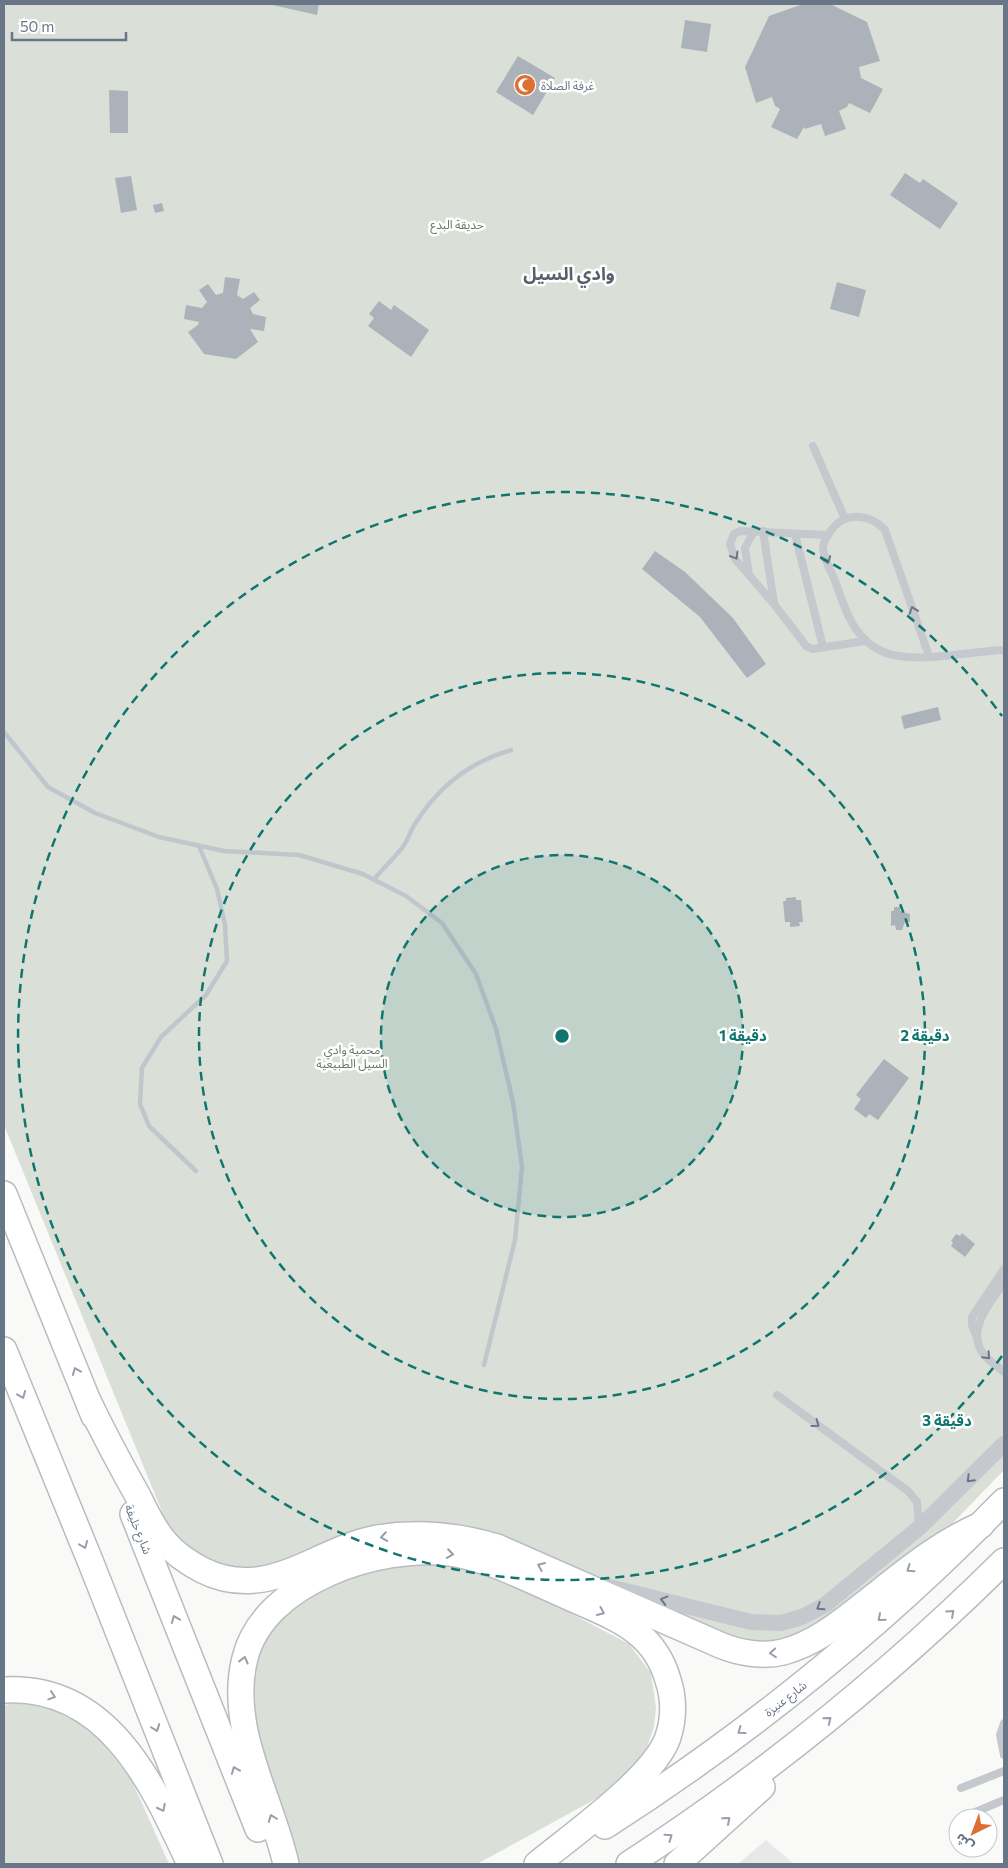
<svg xmlns="http://www.w3.org/2000/svg" width="1008" height="1868" font-family="Commissioner,'Noto Sans Arabic',sans-serif">
<style>
.built{fill:#e7e8e8}
.green{fill:#dae0d8}
.lines{fill:none;stroke-linecap:round;stroke-linejoin:round}
.stream{stroke:#bfc7cd;stroke-width:4.5}
.building{fill:#acb2b9}
.primary-casing{stroke:#b8bcc0;stroke-width:28}
.service{stroke:#c5c8cc;stroke-width:8}
.minor{stroke:#c5c8cc;stroke-width:16}
.primary{stroke:#fff;stroke-width:25}
.oneway{stroke:#697687}
.oneway2{stroke:#969fab}
.ring{fill:none;stroke:#0f766e;stroke-width:2.5;stroke-dasharray:9 6}
.labels{text-anchor:middle;dominant-baseline:central;stroke-width:5;stroke-linejoin:round;paint-order:stroke}
.poi-label{font-size:12px;fill:#697687;stroke:#fff;text-anchor:start}
.park-label{font-size:12px;fill:#667964;stroke:#fff}
.street-label{font-size:12px;fill:#697687;stroke:#fff}
.district-label{font-size:18px;font-weight:bold;fill:#57606c;stroke:#fff}
.centre{fill:#0f766e;stroke:#fff;stroke-width:2.5}
.ring-label{font-size:15px;text-anchor:middle;font-weight:bold;fill:#0f766e;stroke:#fff;stroke-width:5;stroke-linejoin:round;paint-order:stroke}
</style>
<rect width="100%" height="100%" fill="#f9f9f7"/>
<path class="built" d="M 766,1840 L 794,1864 L 738,1864 Z"/>
<g class="green">
<path d="M 4,4 L 1004,4 L 1004,1470 L 949,1527 L 818,1634 L 761,1648 L 520,1550 L 232,1577 L 172,1536 L 4,1125 Z"/>
<path d="M 430,1562 L 465,1568 L 549,1602 L 629,1644 L 651,1673 L 656,1708 L 654,1727 L 647,1747 L 628,1773 L 601,1796 L 477,1864 L 297,1864 L 269,1793 L 254,1717 L 250,1682 L 260,1647 L 295,1605 L 318,1588 L 371,1568 Z"/>
<path d="M 14,1703 L 49,1707 L 86,1723 L 120,1754 L 169,1864 L 4,1864 L 4,1705 Z"/>
</g>
<g class="lines">
<g class="stream">
<path d="M 4,732 L 48,787 L 95,813 L 159,837 L 224,851 L 299,855 L 363,874 L 406,896 L 442,923 L 476,974 L 496,1029 L 513,1102 L 522,1167 L 515,1240 L 484,1365"/>
<path d="M 374,879 C 383,869 393,859 402,848 C 408,841 410,831 415,824 C 438,787 469,762 511,750"/>
<path d="M 196,1171 L 149,1126 L 140,1104 L 142,1068 L 161,1037 L 206,995 L 227,961 L 225,925 L 217,889 L 199,846"/>
</g>
</g>
<g class="building">
<path d="M 268,4 L 319,4 L 317,15 Z"/>
<path d="M 803,4 L 830,4 L 867,22 L 880,61 L 859,67 L 861,78 L 883,89 L 870,113 L 849,103 L 847,107 L 839,111 L 846,129 L 825,136 L 821,124 L 805,129 L 804,127 L 797,139 L 771,127 L 780,109 L 775,106 L 772,97 L 756,103 L 745,67 L 769,16 Z"/>
<path d="M 685,20 L 711,24 L 707,52 L 681,48 Z"/>
<path d="M 518,56 L 555,78 L 533,115 L 496,92 Z"/>
<path d="M 109,90 L 128,91 L 128,133 L 110,133 Z"/>
<path d="M 905,173 L 920,183 L 923,179 L 958,203 L 940,229 L 890,195 Z"/>
<path d="M 131,176 L 137,210 L 121,213 L 115,178 Z"/>
<path d="M 162,203 L 164,211 L 155,213 L 153,205 Z"/>
<path d="M 225,277 L 240,279 L 237,295 L 243,299 L 254,292 L 260,300 L 250,308 L 253,314 L 266,317 L 264,331 L 250,329 L 258,342 L 236,359 L 204,354 L 188,332 L 198,325 L 199,322 L 184,319 L 186,305 L 202,308 L 207,302 L 199,290 L 208,284 L 216,295 L 223,293 Z"/>
<path d="M 837,282 L 866,290 L 859,317 L 830,309 Z"/>
<path d="M 379,301 L 391,310 L 394,305 L 429,330 L 411,357 L 368,326 L 374,318 L 369,314 Z"/>
<path d="M 655,551 L 685,572 L 733,618 L 766,664 L 747,678 L 700,617 L 642,569 Z"/>
<path d="M 938,707 L 941,720 L 904,729 L 901,716 Z"/>
<path d="M 796,897 L 796,900 L 801,900 L 803,922 L 799,922 L 800,926 L 790,927 L 790,922 L 785,922 L 783,901 L 786,901 L 786,898 Z"/>
<path d="M 894,907 L 900,907 L 900,911 L 910,914 L 910,922 L 905,922 L 902,930 L 896,930 L 895,925 L 891,926 L 891,911 L 894,911 Z"/>
<path d="M 884,1059 L 909,1078 L 878,1120 L 869,1114 L 866,1118 L 854,1109 L 861,1099 L 856,1095 Z"/>
<path d="M 962,1233 L 975,1244 L 965,1257 L 951,1246 L 953,1243 L 951,1241 L 956,1234 L 960,1236 Z"/>
</g>
<g class="lines">
<g class="primary-casing">
<g id="primary">
<path d="M 4,1194 L 94,1416"/>
<path d="M 4,1350 L 91,1563 L 210,1864"/>
<path d="M 88,1401 C 104,1434 121,1466 139,1498 C 147,1514 154,1530 166,1543 C 176,1555 189,1563 202,1570 C 268,1603 315,1550 377,1538 C 419,1531 457,1535 497,1547 L 720,1645 C 739,1653 763,1657 783,1652 C 818,1643 846,1618 873,1597 C 907,1570 941,1542 981,1525"/>
<path d="M 133,1514 L 258,1829"/>
<path d="M 4,1690 C 109,1684 153,1785 190,1864"/>
<path d="M 605,1826 C 750,1733 884,1624 1004,1501"/>
<path d="M 286,1864 C 271,1797 227,1728 245,1658 C 264,1581 381,1544 450,1553 C 490,1559 527,1579 564,1595 C 609,1616 653,1627 668,1680 C 674,1698 674,1719 668,1737 C 655,1777 571,1836 537,1864"/>
<path d="M 629,1864 C 764,1776 889,1675 1004,1561"/>
<path d="M 677,1864 L 762,1787"/>
</g>
</g>
<g class="service">
<path d="M 813,446 L 845,519"/>
<path d="M 763,531 L 774,603"/>
<path d="M 795,534 L 823,647"/>
<path d="M 828,535 L 740,531 L 734,534 L 730,544 L 735,559 L 774,604 L 807,647 L 813,649 L 865,641"/>
<path d="M 749,574 L 745,548 L 754,531"/>
<path d="M 929,656 L 885,530 C 869,513 844,511 830,532 C 826,537 823,543 823,549 C 824,558 830,570 834,578 C 845,608 853,641 886,653 C 916,664 972,651 1004,650"/>
<path d="M 1004,1283 C 990,1303 963,1333 986,1357 C 991,1362 998,1367 1004,1372"/>
<path d="M 976,1336 L 972,1325 L 972,1317 L 1004,1269"/>
<path d="M 777,1395 L 908,1491 L 917,1502 L 919,1526"/>
<path d="M 1004,1723 L 1000,1735 L 1004,1755"/>
<path d="M 961,1788 L 1004,1771"/>
<path d="M 961,1818 L 1004,1800"/>
</g>
<path class="minor" d="M 609,1587 L 751,1622 L 781,1623 L 802,1617 L 825,1605 L 920,1527 L 1004,1444"/>
<use href="#primary" class="primary"/>
</g>
<defs><path id="oneway-chevron" d="M-2-3.5L2.5 0L-2 3.5" fill="none" stroke-width="1.6" stroke-linecap="round" stroke-linejoin="round" transform="scale(1.25)"/></defs>
<g class="oneway">
<use href="#oneway-chevron" transform="translate(735 556) rotate(59)"/>
<use href="#oneway-chevron" transform="translate(827 560) rotate(69)"/>
<use href="#oneway-chevron" transform="translate(913 610) rotate(-109)"/>
<use href="#oneway-chevron" transform="translate(987 1356) rotate(47)"/>
<use href="#oneway-chevron" transform="translate(816 1424) rotate(36)"/>
<use href="#oneway-chevron" transform="translate(970 1479) rotate(135)"/>
<use href="#oneway-chevron" transform="translate(664 1600) rotate(-165)"/>
<use href="#oneway-chevron" transform="translate(820 1607) rotate(147)"/>
</g>
<g class="oneway2">
<use href="#oneway-chevron" transform="translate(76 1371) rotate(-112)"/>
<use href="#oneway-chevron" transform="translate(22 1395) rotate(68)"/>
<use href="#oneway-chevron" transform="translate(384 1537) rotate(172)"/>
<use href="#oneway-chevron" transform="translate(84 1545) rotate(68)"/>
<use href="#oneway-chevron" transform="translate(450 1554) rotate(8)"/>
<use href="#oneway-chevron" transform="translate(541 1566) rotate(-157)"/>
<use href="#oneway-chevron" transform="translate(910 1569) rotate(145)"/>
<use href="#oneway-chevron" transform="translate(601 1612) rotate(24)"/>
<use href="#oneway-chevron" transform="translate(951 1613) rotate(-42)"/>
<use href="#oneway-chevron" transform="translate(881 1618) rotate(139)"/>
<use href="#oneway-chevron" transform="translate(175 1619) rotate(-112)"/>
<use href="#oneway-chevron" transform="translate(773 1653) rotate(175)"/>
<use href="#oneway-chevron" transform="translate(244 1660) rotate(-76)"/>
<use href="#oneway-chevron" transform="translate(52 1696) rotate(18)"/>
<use href="#oneway-chevron" transform="translate(828 1720) rotate(-39)"/>
<use href="#oneway-chevron" transform="translate(156 1728) rotate(69)"/>
<use href="#oneway-chevron" transform="translate(741 1731) rotate(144)"/>
<use href="#oneway-chevron" transform="translate(235 1770) rotate(-112)"/>
<use href="#oneway-chevron" transform="translate(162 1808) rotate(63)"/>
<use href="#oneway-chevron" transform="translate(272 1818) rotate(-111)"/>
<use href="#oneway-chevron" transform="translate(727 1820) rotate(-41)"/>
<use href="#oneway-chevron" transform="translate(669 1837) rotate(-35)"/>
</g>
<circle cx="562" cy="1036" r="181" fill="#0f766e" fill-opacity=".12"/>
<g class="ring">
<circle cx="562" cy="1036" r="181"/>
<circle cx="562" cy="1036" r="363"/>
<path d="M1002 1356A544 544 0 1 1 1002 716"/>
</g>
<defs>
<g id="mosque-disc" transform="scale(1.125)"><circle r="9.5" fill="#de6f32" stroke="#fff"/><path d="M3.5-4.9A6 6 0 1 0 3.5 4.9A5 5 0 1 1 3.5-4.9Z" fill="#fff"/></g>
</defs>
<g fill-rule="evenodd">
<use href="#mosque-disc" x="525" y="85"/>
</g>
<g class="labels">
<g class="poi-label">
<text x="541" y="85">غرفة الصلاة</text>
</g>
<g class="park-label">
<text x="457" y="224">حديقة البدع</text>
<text x="352" y="1049">محمية وادي<tspan x="352" dy="14">السيل الطبيعية</tspan></text>
</g>
<g class="street-label">
<text transform="translate(139 1529) rotate(68)">شارع خليفة</text>
<text transform="translate(785 1698) rotate(-38)">شارع عنيزة</text>
</g>
<g class="district-label">
<text x="569" y="273">وادي السيل</text>
</g>
</g>
<circle cx="562" cy="1036" r="8" class="centre"/>
<g class="ring-label">
<text x="743" y="1041">1 دقيقة</text>
<text x="925" y="1041">2 دقيقة</text>
<text x="947" y="1426">3 دقيقة</text>
</g>
<rect width="1008" height="1868" fill="none" stroke="#697687" stroke-width="10"/>
<g transform="translate(973 1833) rotate(222)"><circle r="24" fill="#ffffff" stroke="#c3c8cf"/>
<path d="M0-4L9 19L0 12L-9 19Z" fill="#de6f32"/>
<text y="-8" font-size="14" font-weight="bold" text-anchor="middle" fill="#697687">ش</text>
</g>
<path d="M12 32v8h114v-8" fill="none" stroke="#697687" stroke-width="2.5"/>
<text x="20" y="32" font-size="15" fill="#697687" stroke="#ffffff" stroke-width="4" paint-order="stroke">50 m</text>
</svg>
